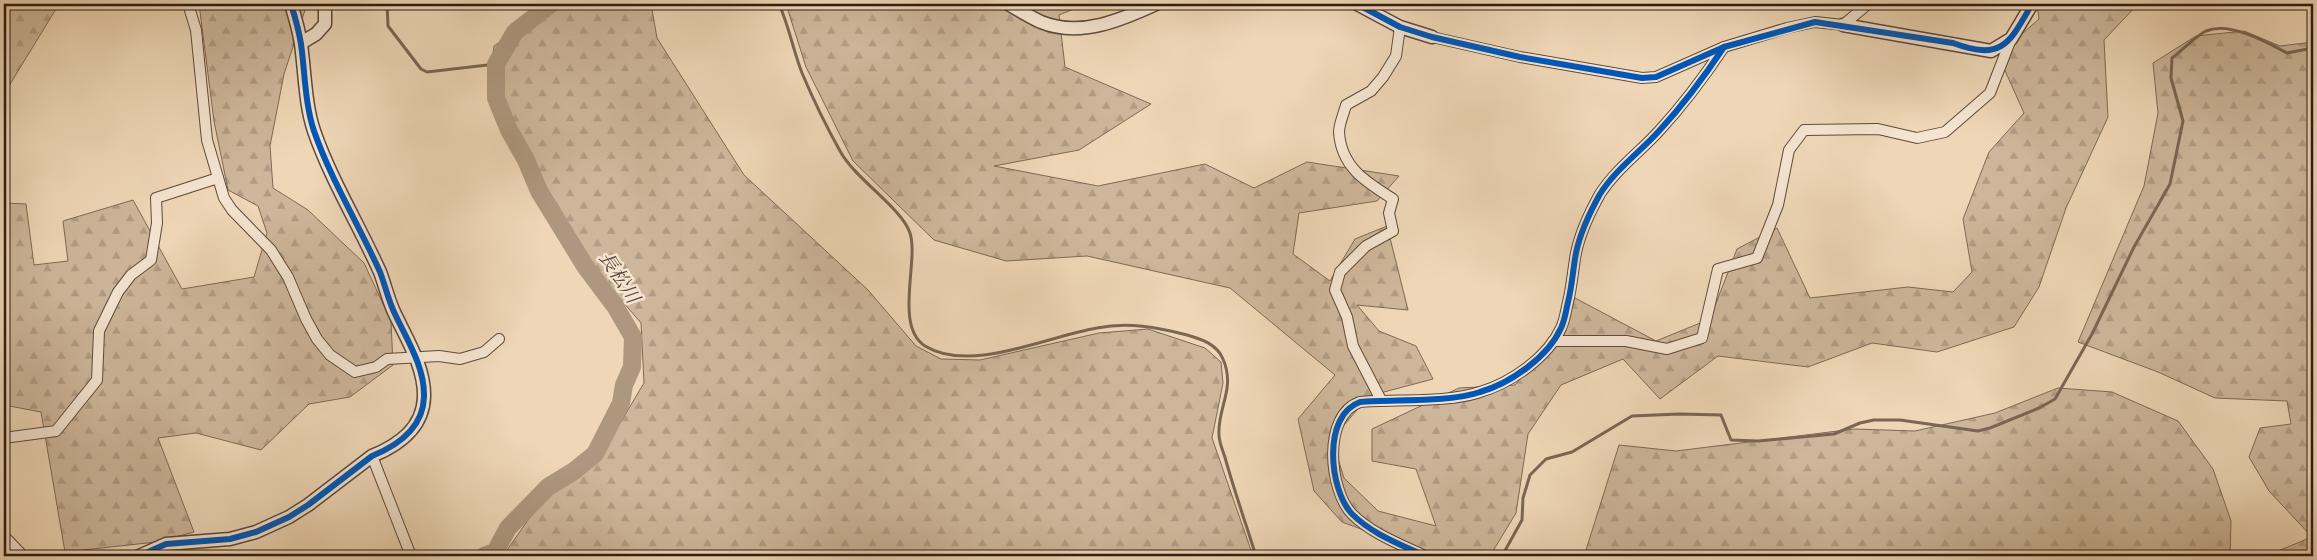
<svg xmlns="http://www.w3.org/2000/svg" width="2317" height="560" font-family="'Gentium Book Plus','Noto Serif JP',serif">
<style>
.forest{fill:url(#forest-firs);stroke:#7e6956}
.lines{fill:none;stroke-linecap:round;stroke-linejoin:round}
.stream{stroke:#7a6653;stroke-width:3}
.river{stroke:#ad977e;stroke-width:18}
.minor-casing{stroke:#5e4a3b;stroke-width:12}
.tertiary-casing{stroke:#5e4a3b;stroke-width:15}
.minor{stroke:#f4e4d0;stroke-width:10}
.tertiary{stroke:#f4e4d0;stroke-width:12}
.cycleway-casing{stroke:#f4e4d0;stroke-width:9}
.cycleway{stroke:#0057b8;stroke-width:6}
.labels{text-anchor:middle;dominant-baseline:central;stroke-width:5;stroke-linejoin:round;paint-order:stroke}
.water-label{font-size:19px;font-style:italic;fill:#5a4738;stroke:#f4e4d0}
</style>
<defs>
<pattern id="forest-firs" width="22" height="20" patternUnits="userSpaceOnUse" patternTransform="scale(1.25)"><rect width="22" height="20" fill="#cdb69a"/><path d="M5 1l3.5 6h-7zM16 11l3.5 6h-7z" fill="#b09c84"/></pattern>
</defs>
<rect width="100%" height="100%" fill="#eed6b6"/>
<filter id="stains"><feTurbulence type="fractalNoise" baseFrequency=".004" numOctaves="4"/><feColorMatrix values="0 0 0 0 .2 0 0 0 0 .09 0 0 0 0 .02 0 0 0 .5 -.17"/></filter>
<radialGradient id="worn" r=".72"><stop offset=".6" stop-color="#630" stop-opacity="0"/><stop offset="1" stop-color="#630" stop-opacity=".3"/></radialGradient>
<g class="forest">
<path d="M 4,4 L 59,4 L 4,94 Z"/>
<path d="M 199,4 L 307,4 L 284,74 L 270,146 L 273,188 L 308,210 L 364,263 L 391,321 L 393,365 L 350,397 L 309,404 L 261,450 L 196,433 L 158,438 L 194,532 L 156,542 L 65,552 L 41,412 L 4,405 L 4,203 L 26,204 L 34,265 L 68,261 L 63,221 L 133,200 L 182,289 L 254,277 L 267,233 L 258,206 L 228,190 L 214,121 Z"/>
<path d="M 556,4 L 651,4 L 657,38 L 744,175 L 868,290 L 916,346 L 941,359 L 980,360 L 1099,333 L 1148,329 L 1205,348 L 1221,362 L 1223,383 L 1212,438 L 1253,556 L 503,556 L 544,497 L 598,460 L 644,383 L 641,323 L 567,237 L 489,90 L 494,46 Z"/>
<path d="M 786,4 L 1086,4 L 1059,15 L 1065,67 L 1151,104 L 1079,150 L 994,166 L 1098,186 L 1205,164 L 1254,188 L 1307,162 L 1399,176 L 1377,201 L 1299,213 L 1293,254 L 1330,281 L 1355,239 L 1387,226 L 1408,310 L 1357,305 L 1379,331 L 1416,346 L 1433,379 L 1369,396 L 1332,439 L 1344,478 L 1378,511 L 1436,526 L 1416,469 L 1372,461 L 1372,429 L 1459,388 L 1515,385 L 1564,324 L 1575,298 L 1656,341 L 1710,319 L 1737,249 L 1777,228 L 1810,298 L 1908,287 L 1953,292 L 1972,272 L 1963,219 L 1989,152 L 2024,113 L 1998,55 L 2039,19 L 2037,4 L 2138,4 L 2104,40 L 2108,117 L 2066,208 L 2039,287 L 2014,327 L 1937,352 L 1872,343 L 1808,367 L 1718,356 L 1660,399 L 1623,359 L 1561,385 L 1528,434 L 1516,513 L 1490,556 L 1434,556 L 1342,522 L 1314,491 L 1298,419 L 1335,375 L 1230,288 L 1087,256 L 1006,261 L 934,240 L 853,161 L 806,67 Z"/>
<path d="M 2244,31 L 2280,46 L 2313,42 L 2313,556 L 2273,556 L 2273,553 L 2312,537 L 2269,491 L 2249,457 L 2260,428 L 2291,424 L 2287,401 L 2215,398 L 2158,372 L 2078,342 L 2144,186 L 2158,113 L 2153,63 L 2196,36 Z"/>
<path d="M 2058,388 L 2112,392 L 2178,421 L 2213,469 L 2231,521 L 2230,556 L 1581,556 L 1586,550 L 1619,445 L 1676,451 L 1854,429 L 1915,431 L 1995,413 Z"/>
</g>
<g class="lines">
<g class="stream">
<path d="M 387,4 L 388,26 L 421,69 L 427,72 L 496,64"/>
<path d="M 779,4 C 789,26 793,50 802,73 C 813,99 826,126 840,151 C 855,179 902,208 910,233 C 919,261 894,326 925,346 C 971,374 1048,336 1097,328 C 1128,322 1157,327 1187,335 C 1201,339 1217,344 1223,359 C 1236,389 1217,408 1219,435 C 1219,443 1224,453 1226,461 C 1235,493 1246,524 1256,556"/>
<path d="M 1502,556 L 1522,520 L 1523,498 L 1530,475 L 1546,459 L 1572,452 L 1632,416 L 1679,414 L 1721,415 L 1731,440 L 1758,441 L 1834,434 L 1860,423 L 1874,420 L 1900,420 L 1978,431 L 1990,428 L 2039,408 L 2055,399 L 2092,334 L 2134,247 L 2170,184 L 2183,121 L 2171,78 L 2172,58 C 2183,50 2194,37 2206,31 C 2229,21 2267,42 2287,53 L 2313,48"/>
</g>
<path class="river" d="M 484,556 L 495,552 L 508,528 L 548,487 L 574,471 L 595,454 L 621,403 L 624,385 L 632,367 L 633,337 L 615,306 L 585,266 L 539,191 L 526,160 L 509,130 L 496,98 L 496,64 L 515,32 L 551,4"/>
<g class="minor-casing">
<g id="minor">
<path d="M 188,4 L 196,30 L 207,140 L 224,198 L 232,210 L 271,250 L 288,277 L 306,319 L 317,339 L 330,355 L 355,372 L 376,367 L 387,359 L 439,356 L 460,359 L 484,352 L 499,339"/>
<path d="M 1432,37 L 1520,57 L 1642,78 L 1656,77 L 1724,47 L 1787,28 L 1815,22 L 1843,25 L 1868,4"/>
<path d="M 1553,341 L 1626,341 L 1667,349 L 1702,338 L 1718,269 L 1757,258 L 1778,205 L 1789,150 L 1804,130 L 1878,129 L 1917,138 L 1945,132 L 1990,93 L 2011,39"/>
<path d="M 1381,400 L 1353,346 L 1347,317 L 1335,290 L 1340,272 L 1366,246 L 1393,231 L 1389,213 L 1393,199 C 1366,182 1341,167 1339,132 C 1339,124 1344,113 1346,105 L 1371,91 L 1383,77 L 1396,56 L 1400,27"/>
<path d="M 4,438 L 56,431 L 97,380 L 99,331 L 118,292 L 131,275 L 151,260 L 157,223 L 156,198 L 218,178"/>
<path d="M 372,456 L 411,556"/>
<path d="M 4,536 L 23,556"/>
<path d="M 1425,556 C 1400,544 1372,534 1352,514 C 1329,490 1322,415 1360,402 C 1394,399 1449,403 1480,392 C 1511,383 1548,357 1561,328 C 1565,320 1566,310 1568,302 C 1572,286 1573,269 1576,253 C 1580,233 1590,212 1600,194 C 1616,169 1640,152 1659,131 C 1684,104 1704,77 1724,47"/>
</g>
</g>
<g class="tertiary-casing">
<g id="tertiary">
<path d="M 1008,4 C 1019,10 1030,17 1041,22 C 1080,38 1121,20 1156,4"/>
<path d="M 1357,4 L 1400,27 L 1432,37"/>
<path d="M 1843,25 L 1991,51 L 2011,39 L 2032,4"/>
<path d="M 301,43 L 316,34 L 325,24 L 325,4"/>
<path d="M 139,556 L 166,544 L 230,539 L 256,532 L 289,517 L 308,505 L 372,456 C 399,445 423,428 424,397 C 425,367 406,338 394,312 C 388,299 385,285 380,272 C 359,225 331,180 314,131 C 305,104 305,73 301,44 C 299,31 295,17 291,4"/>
</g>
</g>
<use href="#minor" class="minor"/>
<use href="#tertiary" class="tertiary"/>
<g class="cycleway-casing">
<g id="cycleway">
<path d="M 1357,4 L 1400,27 L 1432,37 L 1520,57 L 1642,78 L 1656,77 L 1724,47 L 1815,22 L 1953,43 C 2002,61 2009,44 2032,4"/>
<path d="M 139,556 L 166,544 L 230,539 L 256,532 L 289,517 L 308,505 L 372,456 C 399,445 423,428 424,397 C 425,367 406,338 394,312 C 388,299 385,285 380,272 C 359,225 331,180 314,131 C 305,104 305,73 301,44 C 299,31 295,17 291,4"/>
<path d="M 1425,556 C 1400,544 1372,534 1352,514 C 1329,490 1322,415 1360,402 C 1394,399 1449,403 1480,392 C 1511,383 1548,357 1561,328 C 1565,320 1566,310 1568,302 C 1572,286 1573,269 1576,253 C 1580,233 1590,212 1600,194 C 1616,169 1640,152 1659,131 C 1684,104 1704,77 1724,47"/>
</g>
</g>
<use href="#cycleway" class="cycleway"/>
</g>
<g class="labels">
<g class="water-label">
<text transform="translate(620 277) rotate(57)">長松川</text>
</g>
</g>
<rect width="2317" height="560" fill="none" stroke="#eed6b6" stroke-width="20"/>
<rect x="5" y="5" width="2307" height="550" fill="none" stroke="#2e1c12" stroke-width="2.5"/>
<rect x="10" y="10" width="2297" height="540" fill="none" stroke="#2e1c12"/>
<rect width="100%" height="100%" filter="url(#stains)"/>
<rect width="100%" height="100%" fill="url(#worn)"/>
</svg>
